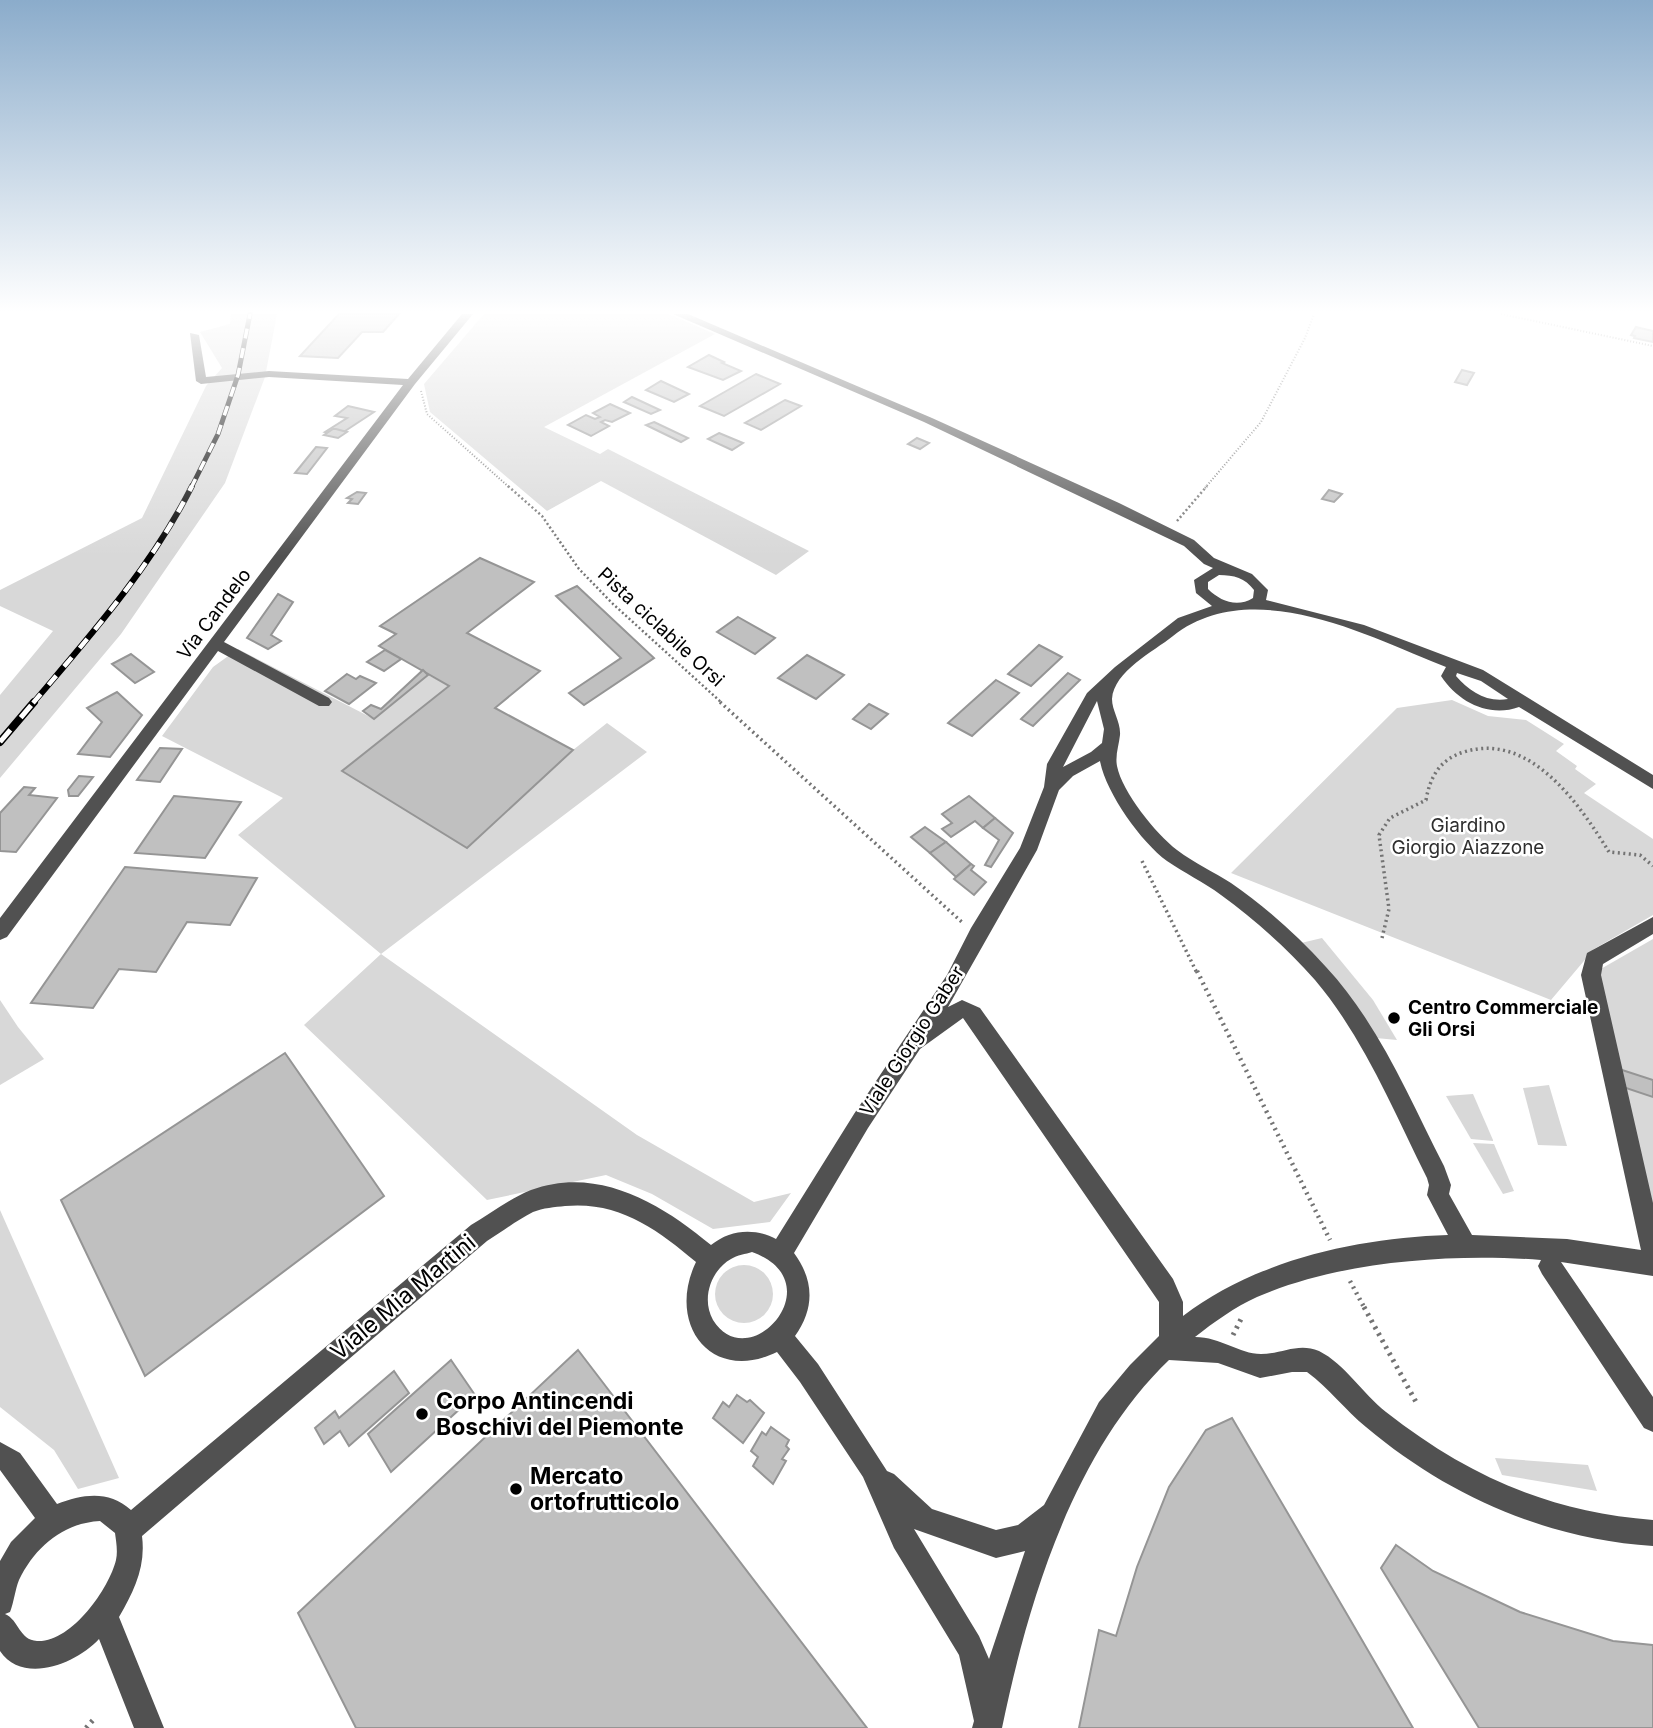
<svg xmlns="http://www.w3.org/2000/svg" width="1653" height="1728" font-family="Inter,sans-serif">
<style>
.green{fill:#d8d8d8}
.building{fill:#c0c0c0;stroke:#959595;stroke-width:2}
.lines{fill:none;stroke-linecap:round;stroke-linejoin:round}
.path-far4{stroke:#737373;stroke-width:2;stroke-dasharray:1 2;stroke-linecap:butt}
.path-far3{stroke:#737373;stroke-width:2.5;stroke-dasharray:2 2.5;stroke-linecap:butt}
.path-far2{stroke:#737373;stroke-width:3.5;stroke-dasharray:2 3.5;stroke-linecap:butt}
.path-far1{stroke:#737373;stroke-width:4.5;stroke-dasharray:2 4.5;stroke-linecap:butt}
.path{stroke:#737373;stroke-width:5;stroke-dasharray:2.5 5;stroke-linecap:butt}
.minor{fill:#515151;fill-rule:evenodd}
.rail-far2-casing{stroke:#000;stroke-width:5}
.rail-far1-casing{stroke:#000;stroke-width:6}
.rail-casing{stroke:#000;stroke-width:8}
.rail-far2{stroke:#fff;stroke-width:3.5;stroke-dasharray:10;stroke-linecap:butt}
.rail-far1{stroke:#fff;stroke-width:4.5;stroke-dasharray:12;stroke-linecap:butt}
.rail{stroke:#fff;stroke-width:5;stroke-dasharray:16;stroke-linecap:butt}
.poi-dot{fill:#000;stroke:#fff;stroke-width:2.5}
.labels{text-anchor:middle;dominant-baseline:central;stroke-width:5;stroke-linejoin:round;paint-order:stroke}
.street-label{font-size:19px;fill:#000;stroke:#fff}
.park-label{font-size:19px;fill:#2f2f2f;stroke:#fff}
.poi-label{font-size:19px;font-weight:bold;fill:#000;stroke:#fff;text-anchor:start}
.near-street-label{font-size:23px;fill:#000;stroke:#fff}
.near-poi-label{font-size:23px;font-weight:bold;fill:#000;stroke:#fff;text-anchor:start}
</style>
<rect width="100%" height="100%" fill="#fff"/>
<g class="green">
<path d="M 231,314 L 277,314 L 265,377 L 225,483 L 121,634 L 0,778 L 0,695 L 53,631 L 0,606 L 0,590 L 142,518 L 206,386 L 222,368 L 200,332 L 230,324 Z"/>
<path d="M 484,314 L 668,314 L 715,334 L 544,427 L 600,454 L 608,449 L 809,551 L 776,575 L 601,481 L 547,511 L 430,412 L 424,384 Z"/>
<path d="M 238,649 L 374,719 L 428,675 L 449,686 L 342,771 L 467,847 L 573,750 L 607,723 L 647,752 L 381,954 L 637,1135 L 754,1202 L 791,1193 L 770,1222 L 713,1229 L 652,1194 L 606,1175 L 487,1200 L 304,1025 L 381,954 L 238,835 L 283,798 L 162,736 L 213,667 Z"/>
<path d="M 1452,700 L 1488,716 L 1526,720 L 1564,744 L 1556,751 L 1577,766 L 1575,769 L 1596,784 L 1584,793 L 1653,839 L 1653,915 L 1594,949 L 1551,1000 L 1231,873 L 1397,708 Z"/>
<path d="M 1322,938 L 1373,1000 L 1397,1040 L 1376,1038 L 1301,943 Z"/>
<path d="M 1653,939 L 1653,1214 L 1599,970 Z"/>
<path d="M 0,1000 L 18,1027 L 44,1059 L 0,1085 Z"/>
<path d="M 1549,1085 L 1567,1146 L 1538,1145 L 1523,1088 Z"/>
<path d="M 1473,1094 L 1493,1140 L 1493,1141 L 1471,1139 L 1446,1096 Z"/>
<path d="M 1473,1143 L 1494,1144 L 1514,1191 L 1503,1194 Z"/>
<path d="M 0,1210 L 119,1478 L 78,1489 L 54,1450 L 0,1407 Z"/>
<circle cx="744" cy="1294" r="29"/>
<path d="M 1495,1458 L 1588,1465 L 1597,1491 L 1502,1475 Z"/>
</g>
<g class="building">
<path d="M 339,314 L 399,314 L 383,332 L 362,332 L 338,358 L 300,356 Z"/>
<path d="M 1636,327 L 1653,331 L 1653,342 L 1634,338 L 1635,336 L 1631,335 Z"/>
<path d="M 709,355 L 724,362 L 722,363 L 741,371 L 723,380 L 688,367 Z"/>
<path d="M 1462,370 L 1474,373 L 1467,385 L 1455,382 Z"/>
<path d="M 756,374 L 780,384 L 724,416 L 700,406 Z"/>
<path d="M 661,381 L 689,394 L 674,402 L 646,390 Z"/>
<path d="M 632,397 L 660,410 L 651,414 L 624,402 Z"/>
<path d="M 785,400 L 801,406 L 761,430 L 745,423 Z"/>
<path d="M 610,404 L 630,413 L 612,422 L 605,420 L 601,422 L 609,426 L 591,436 L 568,425 L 586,415 L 595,419 L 600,417 L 593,413 Z"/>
<path d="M 348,406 L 374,412 L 339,435 L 325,432 L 347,418 L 335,416 Z"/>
<path d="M 654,422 L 688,438 L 681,442 L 646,425 Z"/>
<path d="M 333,429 L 336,429 L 347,432 L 338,438 L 324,435 Z"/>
<path d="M 719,433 L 743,443 L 732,450 L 708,439 Z"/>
<path d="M 917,438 L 929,443 L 920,449 L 908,444 Z"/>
<path d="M 316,447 L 327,448 L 307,474 L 295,473 Z"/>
<path d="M 1329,490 L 1342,494 L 1334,502 L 1322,499 Z"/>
<path d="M 357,492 L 366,493 L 358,504 L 348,503 L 352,499 L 347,498 Z"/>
<path d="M 480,558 L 534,582 L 467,633 L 540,671 L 495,708 L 573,750 L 467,848 L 342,771 L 449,686 L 379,646 L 396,634 L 380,626 Z"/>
<path d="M 577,586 L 654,658 L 584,705 L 569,693 L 621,658 L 556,596 Z"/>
<path d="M 278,594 L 293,602 L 271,635 L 281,641 L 268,649 L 247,638 Z"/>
<path d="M 738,617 L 775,638 L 755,654 L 717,632 Z"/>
<path d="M 1039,645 L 1062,657 L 1031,686 L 1008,674 Z"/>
<path d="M 385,650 L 401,659 L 384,671 L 367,662 Z"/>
<path d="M 131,654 L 154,672 L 135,683 L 112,664 Z"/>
<path d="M 807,655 L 844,675 L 816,699 L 778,678 Z"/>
<path d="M 423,670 L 428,675 L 374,719 L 363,711 L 371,705 L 381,709 Z"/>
<path d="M 1068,673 L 1080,680 L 1033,726 L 1021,719 Z"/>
<path d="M 347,674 L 356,679 L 360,676 L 376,683 L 349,704 L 325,691 Z"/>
<path d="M 996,680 L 1019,693 L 972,736 L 948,723 Z"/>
<path d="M 117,692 L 142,715 L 110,757 L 78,754 L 102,722 L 87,708 Z"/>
<path d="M 869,704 L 888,714 L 871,729 L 853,719 Z"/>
<path d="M 160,748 L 182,749 L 160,782 L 137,780 Z"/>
<path d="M 79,776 L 93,777 L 78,796 L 69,796 L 68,790 Z"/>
<path d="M 24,787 L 35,788 L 29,795 L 57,798 L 16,852 L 0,851 L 0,813 Z"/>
<path d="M 174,796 L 241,802 L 205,858 L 135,853 Z"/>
<path d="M 969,796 L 995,818 L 983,828 L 975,821 L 951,837 L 942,829 L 952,823 L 942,814 Z"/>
<path d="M 995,818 L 1013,833 L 991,867 L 985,865 L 999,840 L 983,828 Z"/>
<path d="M 925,827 L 946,842 L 930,853 L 911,837 Z"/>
<path d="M 946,842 L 971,864 L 956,877 L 930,853 Z"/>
<path d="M 971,864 L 974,866 L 971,870 L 986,882 L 974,895 L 954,879 Z"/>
<path d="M 125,867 L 257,878 L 230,925 L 187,922 L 156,972 L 119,969 L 93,1008 L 31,1003 Z"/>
<path d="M 285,1053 L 384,1196 L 145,1376 L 61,1200 Z"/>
<path d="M 1619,1069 L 1653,1080 L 1653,1097 L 1623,1087 Z"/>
<path d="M 578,1350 L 867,1728 L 356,1728 L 298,1613 Z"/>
<path d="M 451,1360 L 475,1395 L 391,1472 L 368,1434 Z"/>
<path d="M 394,1371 L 409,1393 L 349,1446 L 340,1431 L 324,1444 L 315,1428 L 335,1411 L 339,1418 Z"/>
<path d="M 737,1395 L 747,1402 L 750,1400 L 764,1413 L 743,1443 L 713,1418 L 723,1402 L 729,1407 Z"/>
<path d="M 1232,1418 L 1348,1616 L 1413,1728 L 1079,1728 L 1099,1630 L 1116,1636 L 1137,1567 L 1169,1487 L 1206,1430 Z"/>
<path d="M 771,1427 L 789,1440 L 786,1446 L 789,1449 L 782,1459 L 786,1461 L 773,1484 L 753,1466 L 758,1457 L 751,1451 L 762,1432 L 766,1435 Z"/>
<path d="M 1396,1545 L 1433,1571 L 1520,1612 L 1613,1641 L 1653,1645 L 1653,1728 L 1479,1728 L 1381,1568 Z"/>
</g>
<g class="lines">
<g class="path-far4">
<path d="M 1501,314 L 1653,346"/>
<path d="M 421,391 L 427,414 L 510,488"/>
<path d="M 1205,488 L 1261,422 L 1305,338 L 1314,314"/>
</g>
<g class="path-far3">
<path d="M 508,486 L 542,516 L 579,569 L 613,604 L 722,703"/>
<path d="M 1177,521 L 1207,486"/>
</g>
<g class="path-far2">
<path d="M 720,702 L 964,924"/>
<path d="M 1142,861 L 1197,973"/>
<path d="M 1382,938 L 1389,909 L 1379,835 L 1390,818 L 1426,800 C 1430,777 1440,759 1464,752 C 1530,731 1580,805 1609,852 L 1640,855 L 1653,866"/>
</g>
<g class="path-far1">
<path d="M 1197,971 L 1330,1240"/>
<path d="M 1350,1281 L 1365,1309"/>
</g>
<g class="path">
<path d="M 1364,1307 L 1416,1402"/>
<path d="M 1233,1335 L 1242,1317"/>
<path d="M 86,1728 L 94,1719"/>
</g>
<g class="minor">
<path d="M 462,314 L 473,314 L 415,384 L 224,642 L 329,698 L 332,702 L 329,706 L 319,706 L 218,651 L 7,937 L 0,940 L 0,918 L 403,385 L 269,377 L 201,384 L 196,381 L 190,333 L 199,335 L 206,377 L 269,371 L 408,379 Z"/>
<path d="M 673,314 L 688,314 L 932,418 L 1119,503 L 1194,540 L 1214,558 L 1252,574 L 1268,590 L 1266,600 L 1364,625 L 1483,670 L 1653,775 L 1653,789 L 1519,707 C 1489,718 1458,702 1441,676 L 1446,667 L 1431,661 C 1355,629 1247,578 1173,636 C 1153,652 1114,671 1112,699 C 1112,711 1121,722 1120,735 C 1119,745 1115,755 1117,766 C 1122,792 1156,834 1177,850 C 1194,863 1214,872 1231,883 C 1266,907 1298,936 1326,967 C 1379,1024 1409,1098 1444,1166 L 1451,1185 L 1449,1194 L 1472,1235 L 1567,1239 L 1641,1250 L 1581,975 L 1587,953 L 1653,917 L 1653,934 L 1603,964 L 1601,975 L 1653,1203 L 1653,1276 L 1561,1262 L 1653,1397 L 1653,1432 L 1644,1428 L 1542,1274 L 1538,1266 L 1541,1260 C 1452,1253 1340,1261 1257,1297 C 1235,1307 1214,1322 1195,1337 C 1221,1337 1239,1354 1261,1354 C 1282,1354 1298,1342 1319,1351 C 1345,1364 1363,1394 1386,1412 C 1468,1476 1549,1512 1653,1520 L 1653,1546 C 1546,1539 1448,1496 1366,1427 C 1345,1410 1329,1388 1307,1372 L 1292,1372 L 1260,1378 L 1218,1363 L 1169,1360 C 1073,1452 1028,1602 1002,1728 L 972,1728 L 974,1721 L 959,1655 L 894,1548 L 863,1477 L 800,1382 L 777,1352 C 711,1384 666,1324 696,1262 C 657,1229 619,1201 565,1206 C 555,1207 543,1208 533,1212 C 517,1220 502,1232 487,1241 L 142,1536 C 146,1567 134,1591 119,1617 L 164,1728 L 134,1728 L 99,1639 C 76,1664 23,1685 0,1651 L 0,1561 L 11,1542 L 35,1518 L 0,1470 L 0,1442 L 20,1453 L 57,1504 C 83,1494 109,1490 131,1510 L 471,1225 C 491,1213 509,1199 531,1190 C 598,1165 662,1204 711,1245 C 731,1229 755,1228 776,1239 L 854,1114 L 947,975 L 971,928 L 1020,848 L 1044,787 L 1047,764 L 1087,693 L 1115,667 L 1178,618 L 1212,606 L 1196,593 L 1194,580 L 1213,568 L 1204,564 L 1184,546 L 924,422 ZM 1219,575 C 1234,575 1245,578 1254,590 L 1253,598 C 1237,608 1220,601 1208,589 L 1208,582 ZM 1457,673 L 1481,681 L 1508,699 C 1487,703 1469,691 1456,676 ZM 1097,701 L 1104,729 L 1102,743 L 1091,752 L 1063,767 ZM 1100,761 C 1106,793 1141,842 1167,861 C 1184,873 1204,882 1221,895 C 1255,920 1287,948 1315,980 C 1364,1038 1393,1110 1427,1178 L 1429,1185 L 1427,1195 L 1448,1235 C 1357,1238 1256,1260 1183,1316 L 1183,1302 L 1173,1279 L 980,1008 L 962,1000 L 948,1007 L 1037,850 L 1059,790 L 1073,776 ZM 963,1018 L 1159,1302 L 1159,1336 L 1130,1365 L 1099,1402 L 1044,1505 L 1018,1525 L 996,1530 L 932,1509 L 894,1474 L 887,1471 L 818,1364 L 795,1336 C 815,1308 814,1280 794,1253 L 868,1128 L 920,1049 ZM 752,1252 C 835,1282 749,1378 713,1320 C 701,1299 711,1270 731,1259 C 737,1255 746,1254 752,1252 ZM 100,1521 L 115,1533 C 116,1541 118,1551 116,1560 C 109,1589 71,1643 37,1641 C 19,1640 19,1620 5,1614 L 10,1612 C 14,1602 15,1590 19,1580 C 35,1547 63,1523 100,1521 ZM 914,1529 L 996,1558 L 1025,1551 L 989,1659 L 979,1636 Z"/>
</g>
<g class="rail-far2-casing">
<path id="rail-far2" d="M 191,488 L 218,434 L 238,375 L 250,314"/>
</g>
<g class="rail-far1-casing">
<path id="rail-far1" d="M 33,703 C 90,636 152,566 192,486"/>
</g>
<g class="rail-casing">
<path id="rail" d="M 0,742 L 34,702"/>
</g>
<use href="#rail-far2" class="rail-far2"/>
<use href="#rail-far1" class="rail-far1"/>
<use href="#rail" class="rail"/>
</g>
<linearGradient id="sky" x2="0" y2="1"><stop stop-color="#8baccb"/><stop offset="0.56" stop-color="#fff"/><stop offset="1" stop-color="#fff" stop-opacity="0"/></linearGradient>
<rect width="1653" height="556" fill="url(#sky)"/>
<g class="poi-dot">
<circle cx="1394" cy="1018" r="7"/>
<circle cx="422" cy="1414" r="7"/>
<circle cx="516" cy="1489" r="7"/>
</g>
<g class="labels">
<g class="street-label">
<text transform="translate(214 614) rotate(-53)">Via Candelo</text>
<text transform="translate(661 627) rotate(43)">Pista ciclabile Orsi</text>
<text transform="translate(912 1041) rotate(-57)">Viale Giorgio Gaber</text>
</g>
<g class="park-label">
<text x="1468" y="825">Giardino<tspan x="1468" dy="22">Giorgio Aiazzone</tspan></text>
</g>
<g class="poi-label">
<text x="1408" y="1007">Centro Commerciale<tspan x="1408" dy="22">Gli Orsi</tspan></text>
</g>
<g class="near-street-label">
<text transform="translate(403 1297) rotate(-40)">Viale Mia Martini</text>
</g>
<g class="near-poi-label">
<text x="436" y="1401">Corpo Antincendi<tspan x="436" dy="26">Boschivi del Piemonte</tspan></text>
<text x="530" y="1476">Mercato<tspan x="530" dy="26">ortofrutticolo</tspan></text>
</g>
</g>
</svg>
